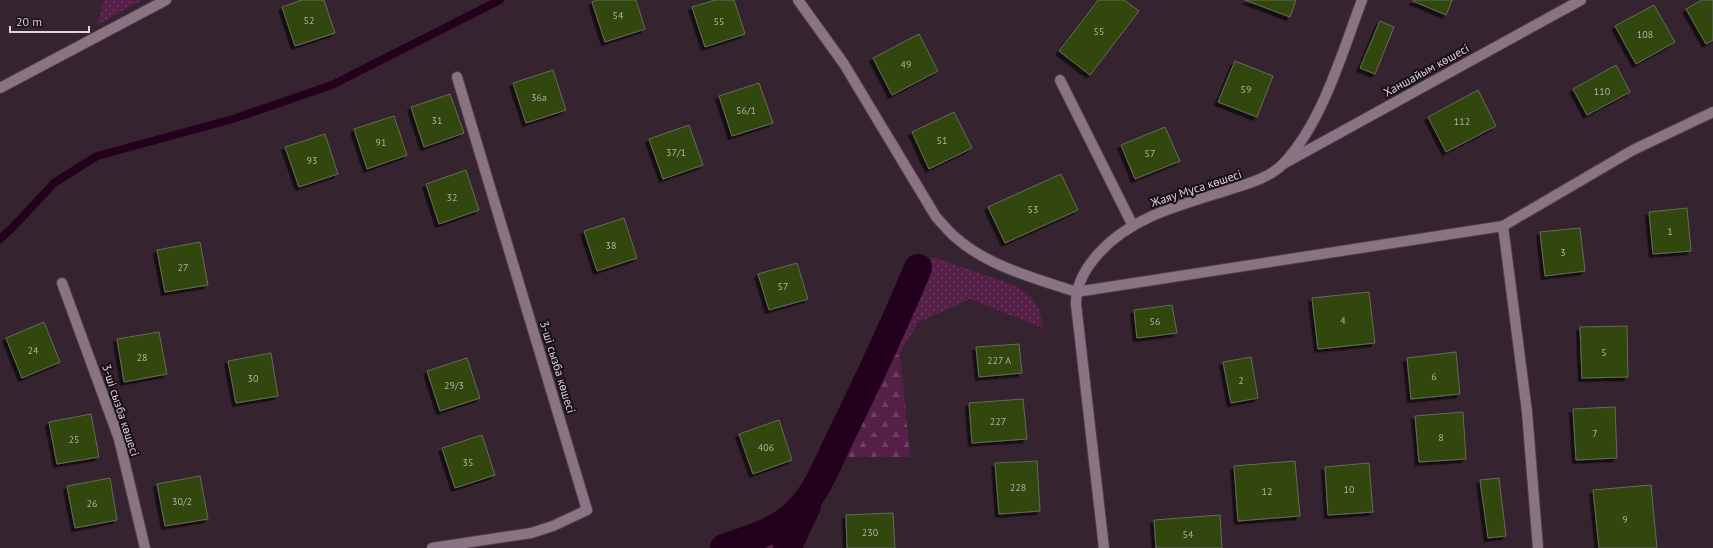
<svg xmlns="http://www.w3.org/2000/svg" width="1713" height="548" font-family="'PT Sans',sans-serif">
<style>
.grass{fill:url(#grass-dots)}
.forest{fill:url(#forest-firs)}
.lines{fill:none;stroke-linecap:round;stroke-linejoin:round}
.stream{stroke:#23001b;stroke-width:8}
.canal{stroke:#23001b;stroke-width:28}
.building{fill:#31460a;stroke:#636d56;filter:url(#shadow)}
.service-casing{stroke:#4f3f4b;stroke-width:12}
.minor-casing{stroke:#4f3f4b;stroke-width:12}
.tertiary-casing{stroke:#4f3f4b;stroke-width:12}
.service{stroke:#8a7383;stroke-width:10}
.minor{stroke:#8a7383;stroke-width:10}
.tertiary{stroke:#8a7383;stroke-width:10}
.labels{text-anchor:middle;dominant-baseline:central;stroke-width:4;stroke-linejoin:round;paint-order:stroke}
.number-label{font-size:10px;fill:#b4afa7}
.street-label{font-size:12px;fill:#dfd2db;stroke:#181016}
</style>
<defs>
<pattern id="grass-dots" width="8" height="8" patternUnits="userSpaceOnUse"><rect width="8" height="8" fill="#551f47"/><path d="M2 2h.1M6 6h.1" fill="none" stroke="#6d3f61" stroke-width="1.8" stroke-linecap="round"/></pattern>
<pattern id="forest-firs" width="22" height="20" patternUnits="userSpaceOnUse"><rect width="22" height="20" fill="#551f47"/><path d="M5 1l3.5 6h-7zM16 11l3.5 6h-7z" fill="#6d3f61"/></pattern>
<filter id="shadow"><feDropShadow dx="-3.5" dy="3.5" stdDeviation="0" flood-color="#0009"/></filter>
</defs>
<rect width="100%" height="100%" fill="#362330"/>
<g class="grass">
<path d="M 104,0 L 142,0 L 97,25 Z"/>
<path d="M 933,257 C 949,263 966,268 982,274 C 1013,284 1040,291 1043,328 L 970,299 L 919,322 L 900,352 L 887,361 Z"/>
<path d="M 785,537 L 779,548 L 742,548 L 765,539 Z"/>
</g>
<path class="forest" d="M 900,352 L 910,457 L 841,457 L 887,361 Z"/>
<g class="lines">
<path class="stream" d="M 0,239 L 13,227 L 54,183 L 97,156 L 233,119 L 332,85 L 500,0"/>
<g class="canal">
<path d="M 724,548 C 746,540 772,533 790,518 C 816,498 827,464 841,436 C 868,381 894,325 918,268"/>
<path d="M 787,548 L 807,506"/>
</g>
</g>
<g class="building">
<path d="M 302,0 L 324,0 L 335,33 L 295,46 L 282,7 Z"/>
<path d="M 597,0 L 636,0 L 645,29 L 605,42 L 592,2 Z"/>
<path d="M 715,0 L 734,0 L 745,34 L 705,47 L 692,7 Z"/>
<path d="M 1098,0 L 1124,0 L 1139,11 L 1090,75 L 1059,51 Z"/>
<path d="M 1245,0 L 1296,0 L 1290,17 Z"/>
<path d="M 1413,0 L 1452,0 L 1446,15 L 1413,1 Z"/>
<path d="M 1702,0 L 1713,0 L 1713,40 L 1706,44 L 1686,9 Z"/>
<path d="M 1654,5 L 1675,42 L 1636,64 L 1615,26 Z"/>
<path d="M 1380,21 L 1394,27 L 1375,74 L 1360,68 Z"/>
<path d="M 919,34 L 938,71 L 892,95 L 873,58 Z"/>
<path d="M 1235,61 L 1273,76 L 1257,117 L 1218,102 Z"/>
<path d="M 1616,65 L 1630,92 L 1587,115 L 1573,89 Z"/>
<path d="M 553,70 L 566,110 L 526,123 L 513,83 Z"/>
<path d="M 759,83 L 773,123 L 732,136 L 719,96 Z"/>
<path d="M 1478,90 L 1496,126 L 1446,152 L 1428,117 Z"/>
<path d="M 450,94 L 464,133 L 424,147 L 411,107 Z"/>
<path d="M 954,112 L 972,148 L 929,169 L 912,132 Z"/>
<path d="M 394,116 L 407,155 L 367,169 L 354,129 Z"/>
<path d="M 689,125 L 703,165 L 663,179 L 649,139 Z"/>
<path d="M 1165,127 L 1180,161 L 1135,179 L 1121,145 Z"/>
<path d="M 325,134 L 338,174 L 299,187 L 285,147 Z"/>
<path d="M 466,170 L 479,210 L 439,224 L 426,184 Z"/>
<path d="M 1061,174 L 1078,210 L 1005,243 L 988,207 Z"/>
<path d="M 1687,208 L 1691,251 L 1653,254 L 1649,212 Z"/>
<path d="M 624,218 L 637,258 L 597,271 L 584,231 Z"/>
<path d="M 1580,228 L 1585,271 L 1545,276 L 1540,232 Z"/>
<path d="M 200,242 L 208,285 L 165,292 L 157,250 Z"/>
<path d="M 797,263 L 808,299 L 769,310 L 758,274 Z"/>
<path d="M 1369,292 L 1375,343 L 1318,349 L 1312,298 Z"/>
<path d="M 1172,305 L 1177,333 L 1137,338 L 1134,310 Z"/>
<path d="M 44,322 L 60,362 L 22,378 L 6,338 Z"/>
<path d="M 1627,326 L 1628,377 L 1582,378 L 1580,327 Z"/>
<path d="M 159,332 L 167,374 L 124,382 L 117,339 Z"/>
<path d="M 1019,344 L 1022,373 L 979,377 L 976,347 Z"/>
<path d="M 1456,352 L 1460,394 L 1411,399 L 1407,358 Z"/>
<path d="M 271,353 L 278,396 L 236,403 L 228,361 Z"/>
<path d="M 1251,357 L 1258,398 L 1231,403 L 1223,362 Z"/>
<path d="M 467,358 L 480,398 L 440,411 L 427,371 Z"/>
<path d="M 1023,399 L 1027,439 L 972,443 L 969,403 Z"/>
<path d="M 1615,407 L 1617,458 L 1576,460 L 1573,409 Z"/>
<path d="M 1463,412 L 1466,459 L 1419,462 L 1415,416 Z"/>
<path d="M 91,414 L 99,457 L 57,464 L 49,422 Z"/>
<path d="M 779,420 L 792,460 L 753,474 L 739,434 Z"/>
<path d="M 482,435 L 495,475 L 455,488 L 442,448 Z"/>
<path d="M 1037,461 L 1040,511 L 999,514 L 995,463 Z"/>
<path d="M 1295,461 L 1300,516 L 1238,521 L 1234,466 Z"/>
<path d="M 1369,463 L 1373,512 L 1328,515 L 1325,467 Z"/>
<path d="M 200,476 L 208,519 L 165,526 L 157,484 Z"/>
<path d="M 110,478 L 117,520 L 75,528 L 67,486 Z"/>
<path d="M 1499,478 L 1506,536 L 1488,538 L 1480,480 Z"/>
<path d="M 1651,485 L 1657,548 L 1599,548 L 1593,490 Z"/>
<path d="M 893,513 L 895,548 L 847,548 L 846,515 Z"/>
<path d="M 1220,515 L 1222,548 L 1156,548 L 1154,520 Z"/>
</g>
<g class="lines">
<g class="service-casing">
<path id="service" d="M 1060,80 L 1133,226"/>
</g>
<g class="minor-casing">
<g id="minor">
<path d="M 1283,164 L 1581,0"/>
<path d="M 62,283 L 119,439 L 145,548"/>
<path d="M 1076,292 L 1503,226"/>
<path d="M 432,548 L 531,533 L 553,526 L 587,510 L 457,77"/>
<path d="M 1538,548 L 1527,412 L 1503,226 L 1633,150 L 1713,112"/>
</g>
</g>
<g class="tertiary-casing">
<g id="tertiary">
<path d="M 798,0 L 844,64 L 936,217 C 942,223 948,231 955,237 C 989,267 1035,278 1076,292"/>
<path d="M 0,88 L 166,0"/>
<path d="M 1104,548 L 1076,304 C 1076,284 1086,267 1099,253 C 1132,216 1182,205 1228,190 C 1247,184 1270,178 1284,163 C 1323,121 1342,53 1362,0"/>
</g>
</g>
<use href="#service" class="service"/>
<use href="#minor" class="minor"/>
<use href="#tertiary" class="tertiary"/>
</g>
<g class="labels">
<g class="number-label">
<text x="618" y="15">54</text>
<text x="309" y="20">52</text>
<text x="719" y="21">55</text>
<text x="1099" y="31">55</text>
<text x="1645" y="34">108</text>
<text x="906" y="64">49</text>
<text x="1246" y="89">59</text>
<text x="1602" y="91">110</text>
<text x="539" y="97">36а</text>
<text x="746" y="110">56/1</text>
<text x="437" y="120">31</text>
<text x="1462" y="121">112</text>
<text x="942" y="140">51</text>
<text x="381" y="142">91</text>
<text x="676" y="152">37/1</text>
<text x="1150" y="153">57</text>
<text x="312" y="160">93</text>
<text x="452" y="197">32</text>
<text x="1033" y="209">53</text>
<text x="1670" y="231">1</text>
<text x="611" y="245">38</text>
<text x="1563" y="252">3</text>
<text x="183" y="267">27</text>
<text x="783" y="286">57</text>
<text x="1343" y="320">4</text>
<text x="1155" y="321">56</text>
<text x="33" y="350">24</text>
<text x="1604" y="352">5</text>
<text x="142" y="357">28</text>
<text x="999" y="360">227 А</text>
<text x="1434" y="376">6</text>
<text x="253" y="378">30</text>
<text x="1241" y="380">2</text>
<text x="454" y="385">29/3</text>
<text x="998" y="421">227</text>
<text x="1595" y="433">7</text>
<text x="1441" y="437">8</text>
<text x="74" y="439">25</text>
<text x="766" y="447">406</text>
<text x="468" y="462">35</text>
<text x="1018" y="487">228</text>
<text x="1349" y="489">10</text>
<text x="1267" y="491">12</text>
<text x="182" y="501">30/2</text>
<text x="92" y="503">26</text>
<text x="1625" y="519">9</text>
<text x="870" y="532">230</text>
<text x="1188" y="534">54</text>
</g>
<g class="street-label">
<text transform="translate(1426 70) rotate(-29)">Ханшайым көшесі</text>
<text transform="translate(1196 188) rotate(-18)">Жаяу Мұса көшесі</text>
<text transform="translate(558 367) rotate(73)">3-ші сызба көшесі</text>
<text transform="translate(121 410) rotate(72)">3-ші сызба көшесі</text>
</g>
</g>
<path d="M10 26v6h79v-6" fill="none" stroke="#dfd2db" stroke-width="2"/>
<text x="16" y="26" font-size="12" fill="#dfd2db" stroke="#181016" stroke-width="3" paint-order="stroke">20 m</text>
</svg>
